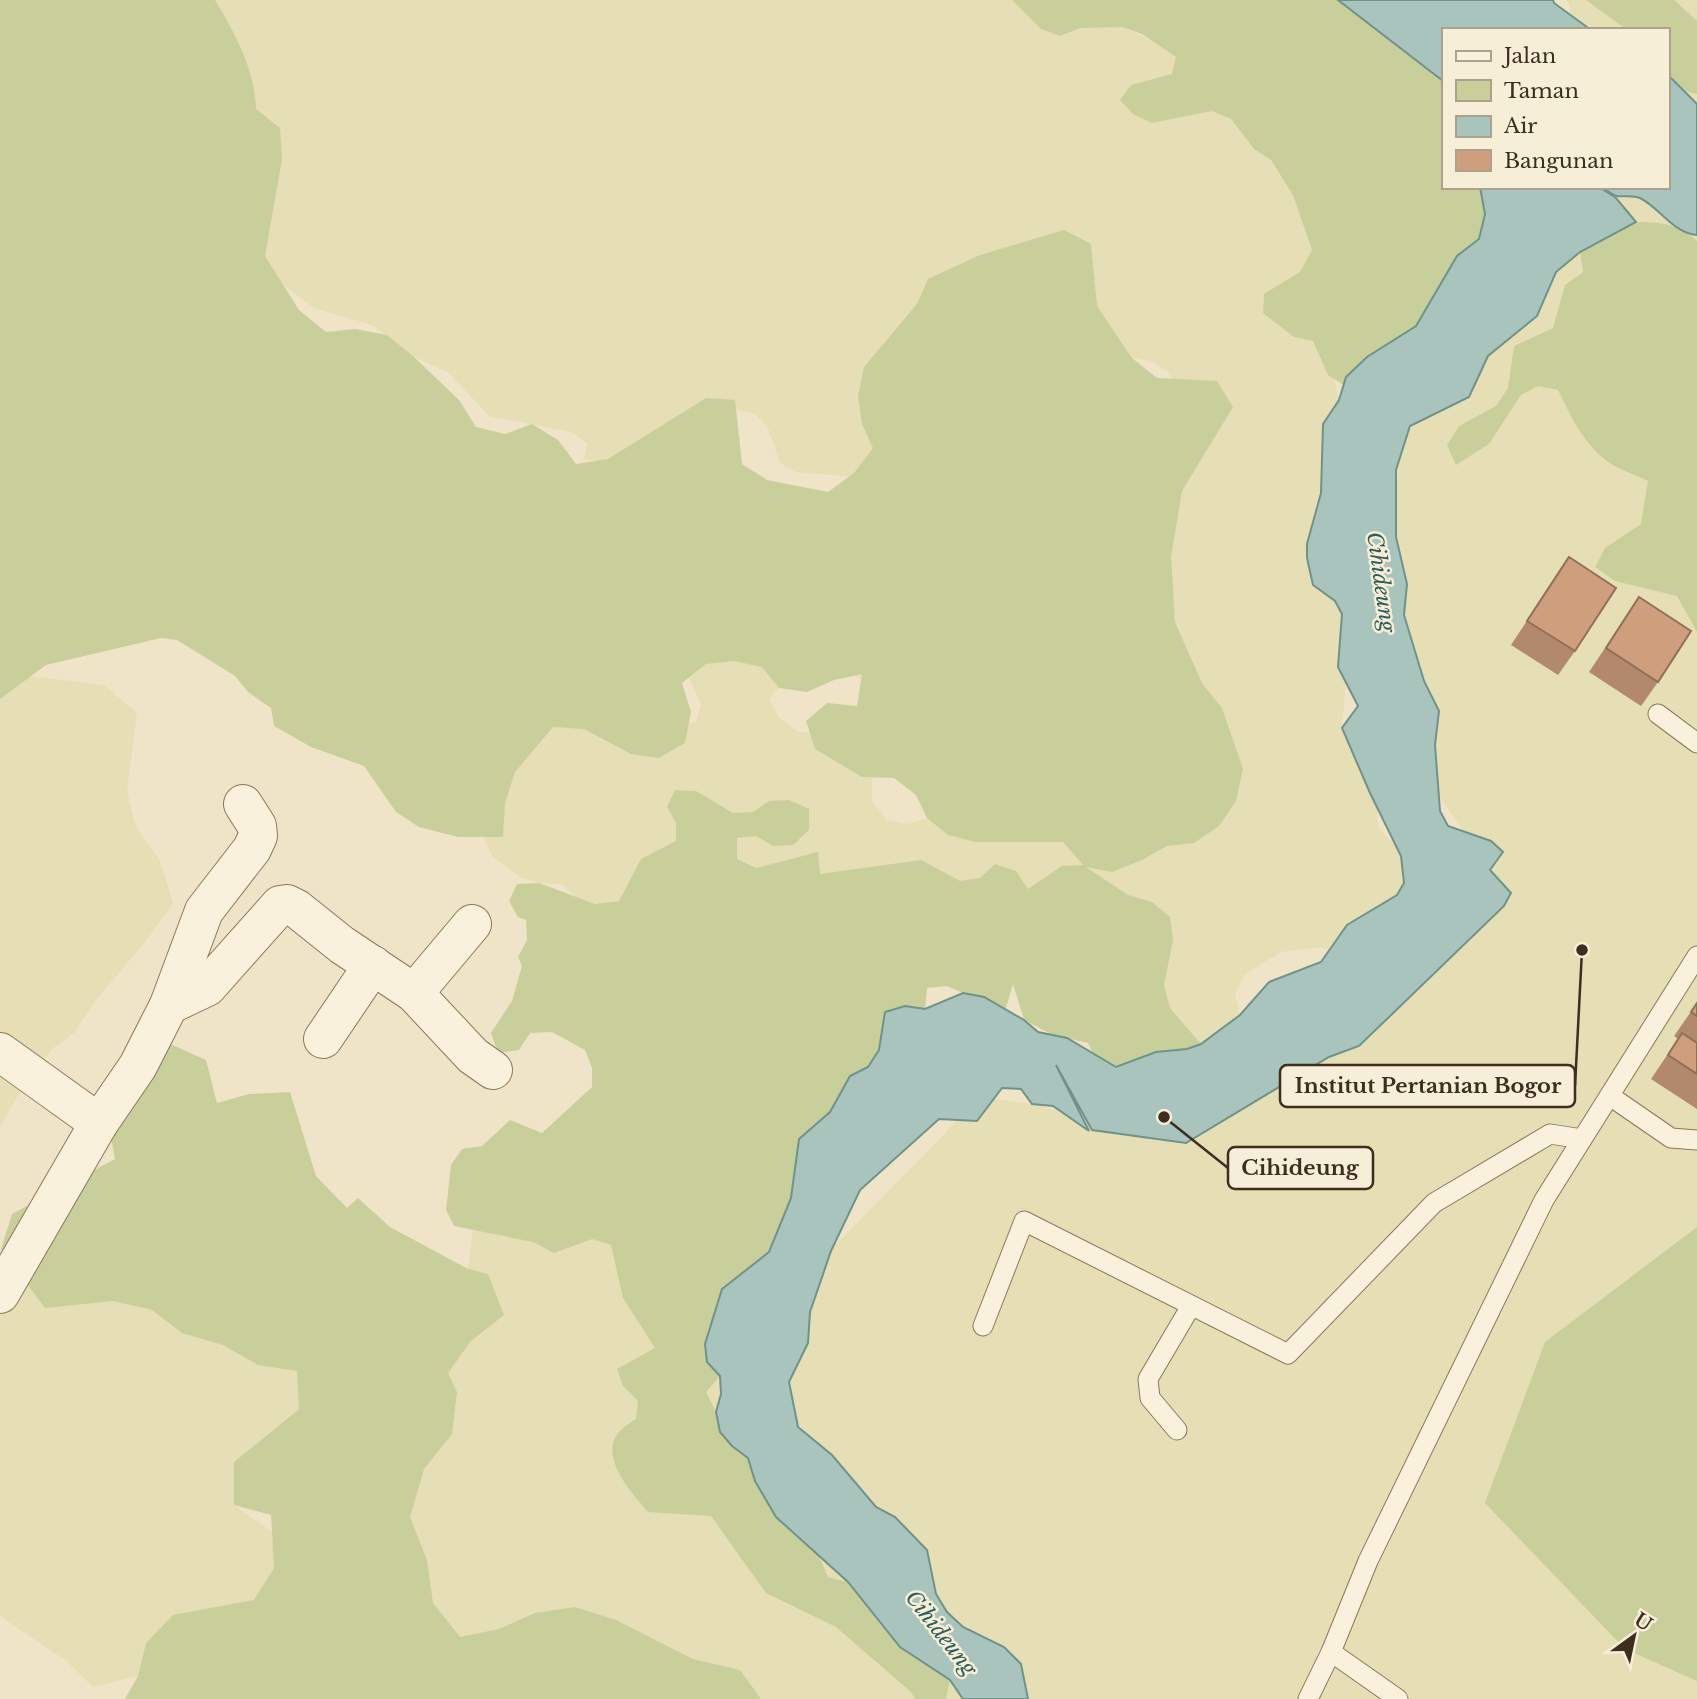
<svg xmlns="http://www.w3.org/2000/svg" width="1697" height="1699" font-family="'Libre Baskerville',serif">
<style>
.farmland{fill:#e6deb5}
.green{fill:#c9cf9b}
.water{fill:#a9c4bc;stroke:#6f938a;stroke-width:2}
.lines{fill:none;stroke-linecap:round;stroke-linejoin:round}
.lane-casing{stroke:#8d765c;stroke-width:21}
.street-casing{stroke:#8d765c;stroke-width:40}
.lane{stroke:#faf1dc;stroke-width:19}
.street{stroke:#faf1dc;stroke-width:38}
.wall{fill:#b2896c}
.building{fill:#cf9f7d;stroke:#916f58;stroke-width:2}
.labels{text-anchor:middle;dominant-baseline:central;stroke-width:5;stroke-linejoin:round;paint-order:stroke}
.water-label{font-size:21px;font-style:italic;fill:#2f5d5a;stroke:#f7eed8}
.leader{fill:none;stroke:#3d2e20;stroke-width:2.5}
.callout-dot{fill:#3d2e20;stroke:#f7eed8;stroke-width:2.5}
.callout{fill:#f7eed8;stroke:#3d2e20;stroke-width:2.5}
.callout-label{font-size:21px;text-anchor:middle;font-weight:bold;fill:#3d2e20}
</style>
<rect width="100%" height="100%" fill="#f0e4c8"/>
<g class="farmland">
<path d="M 191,0 L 1059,0 L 1248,81 L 1323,160 L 1328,374 L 1334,379 L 1339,400 L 1339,591 L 1343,628 L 1362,665 L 1346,681 L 1342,728 L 1364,758 L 1370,793 L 1377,806 L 1378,827 L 1394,844 L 1401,856 L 1404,883 L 1397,895 L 1331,951 L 1321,947 L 1281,952 L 1245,974 L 1235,994 L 1240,1015 L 1213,1037 L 1187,1049 L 1132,980 L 619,901 L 595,904 L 576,897 L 561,884 L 539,883 L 520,877 L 493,857 L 484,838 L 529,721 L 675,728 L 696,722 L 701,704 L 685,670 L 657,648 L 866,660 L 872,684 L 854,676 L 799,686 L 779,688 L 769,699 L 779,717 L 798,732 L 879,733 L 872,777 L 872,801 L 887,820 L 907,824 L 927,818 L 940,797 L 1107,616 L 1197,419 L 1167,371 L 1151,361 L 1132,358 L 877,479 L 796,472 L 780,463 L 768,428 L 755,414 L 732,408 L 627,465 L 584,459 L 587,443 L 571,432 L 489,416 L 449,373 L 413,356 L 372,325 L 314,308 L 280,282 L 127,136 Z"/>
<path d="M 1565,0 L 1697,0 L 1697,104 L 1685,91 L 1667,78 L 1667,30 L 1591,30 L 1571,16 L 1569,3 Z"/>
<path d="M 1624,189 L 1697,223 L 1697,1699 L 543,1699 L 466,1681 L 360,1524 L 423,1405 L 471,1341 L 468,1269 L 475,1215 L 625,1215 L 696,1385 L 945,1134 L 975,1096 L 1032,1104 L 1185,1143 L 1361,1040 L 1506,895 L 1434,788 L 1390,531 L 1402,439 Z"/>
<path d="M 0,670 L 12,674 L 104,685 L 137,713 L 127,791 L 135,825 L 160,861 L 173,903 L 146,941 L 95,1001 L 74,1033 L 53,1048 L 25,1083 L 0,1127 Z"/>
<path d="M 0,1280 L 34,1282 L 152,1310 L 312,1363 L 299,1409 L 234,1462 L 234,1505 L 271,1531 L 297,1565 L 286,1609 L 138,1676 L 93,1687 L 65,1660 L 0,1616 Z"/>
</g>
<g class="green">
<path d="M 0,0 L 215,0 C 235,33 255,70 256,109 L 280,128 L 282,159 L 265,256 L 299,310 L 326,332 L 355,329 L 387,335 L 413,356 L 459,400 L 476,427 L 505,434 L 532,424 L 558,440 L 576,464 L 608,459 L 706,398 L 735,400 L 742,464 L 767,480 L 828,492 L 854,473 L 873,448 L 862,424 L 858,396 L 864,367 L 917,304 L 928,279 L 980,255 L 1064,230 L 1091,244 L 1097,306 L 1132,358 L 1157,378 L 1217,381 L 1233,407 L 1182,491 L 1171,557 L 1175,622 L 1202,683 L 1222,708 L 1243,769 L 1236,801 L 1219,826 L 1194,843 L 1167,846 L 1142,860 L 1112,872 L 1086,867 L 1128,895 L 1152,902 L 1170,917 L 1173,940 L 1164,985 L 1170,1008 L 1201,1044 L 1187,1049 L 1156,1052 L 1116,1067 L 1094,1056 L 1088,1043 L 1053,1035 L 1024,1020 L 1013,984 L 1005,1011 L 984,997 L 963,993 L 947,986 L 927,988 L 925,1009 L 720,1376 L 706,1392 L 716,1412 L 720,1432 L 732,1446 L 748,1457 L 755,1481 L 776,1517 L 810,1536 L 828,1577 L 848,1582 L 862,1597 L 874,1616 L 950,1680 L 946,1699 L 915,1699 L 911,1692 L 836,1627 L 766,1593 L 711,1516 L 648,1512 C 631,1492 595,1454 622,1429 C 626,1425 631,1422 636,1419 L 638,1401 L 623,1386 L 617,1369 L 655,1348 L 623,1298 L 611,1245 L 592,1239 L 554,1253 L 533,1242 L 454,1226 L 446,1210 L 451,1165 L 462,1149 L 482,1146 L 510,1120 L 542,1133 L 592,1087 L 592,1068 L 585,1050 L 552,1032 L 530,1033 L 519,1050 L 498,1053 L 491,1033 L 512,1001 L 522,966 L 518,957 L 527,940 L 526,920 L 518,917 L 509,901 L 517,884 L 539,883 L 595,904 L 619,901 L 641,859 L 676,841 L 676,823 L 667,807 L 675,790 L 696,791 L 733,813 L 753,812 L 769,801 L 789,800 L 809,809 L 809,830 L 793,845 L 773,846 L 756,836 L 737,838 L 737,859 L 756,868 L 818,852 L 820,874 L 921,860 L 960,881 L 980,878 L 995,864 L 1016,871 L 1028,889 L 1062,866 L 1083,865 L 1063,842 L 976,842 L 948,835 L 927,818 L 916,795 L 894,778 L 862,777 L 815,749 L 806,721 L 827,703 L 857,706 L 862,674 L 834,680 L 807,692 L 779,688 L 762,667 L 734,661 L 706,664 L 682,683 L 691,712 L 685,743 L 659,758 L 631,754 L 584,729 L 553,727 L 515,772 L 505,803 L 503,837 L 458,837 L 419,827 L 396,812 L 364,766 L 311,747 L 274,726 L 271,708 L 248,692 L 235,676 L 177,640 L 161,638 L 46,665 L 0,699 Z"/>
<path d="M 1012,0 L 1368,0 L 1443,67 L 1443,187 L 1496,187 L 1501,216 L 1428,320 L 1345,386 L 1328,375 L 1313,341 L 1294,337 L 1263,313 L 1264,294 L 1300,272 L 1312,250 L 1293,195 L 1271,160 L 1254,149 L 1231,119 L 1212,111 L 1152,123 L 1133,114 L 1120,100 L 1131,85 L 1172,74 L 1176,57 L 1142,34 L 1122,27 L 1080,28 L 1060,36 L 1041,29 Z"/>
<path d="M 1586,0 L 1674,0 L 1697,21 L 1697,94 L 1685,91 L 1667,74 L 1667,30 L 1627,30 Z"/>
<path d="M 1610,223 C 1642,222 1672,217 1697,241 L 1697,632 L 1677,596 L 1615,581 L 1595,567 L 1605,548 L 1641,524 L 1648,481 C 1636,475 1620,470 1608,462 C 1583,443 1571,417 1558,390 L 1538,386 L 1521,395 L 1489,444 L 1456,465 L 1447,445 L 1459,426 L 1496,406 L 1508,388 L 1514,346 L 1553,328 L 1565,285 L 1583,272 L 1580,252 Z"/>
<path d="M 166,1042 L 206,1060 L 217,1103 L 249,1094 L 290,1092 L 316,1176 L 347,1208 L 358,1198 L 390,1227 L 468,1269 L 488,1274 L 504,1315 L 471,1341 L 448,1373 L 457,1392 L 452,1434 L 424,1469 L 410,1517 L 427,1560 L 433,1603 L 460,1637 L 499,1629 L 535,1613 L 575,1607 L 616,1620 L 693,1659 L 740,1670 L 761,1699 L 125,1699 L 138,1676 L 146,1643 L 173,1615 L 254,1600 L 274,1568 L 271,1515 L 234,1505 L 234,1462 L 299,1409 L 297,1371 L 258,1365 L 223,1345 L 182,1333 L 152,1310 L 113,1301 L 45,1308 L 1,1249 L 12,1214 L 115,1159 L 102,1089 Z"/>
<path d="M 1697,1227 L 1697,1681 L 1625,1649 L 1485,1503 L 1545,1342 Z"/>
</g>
<g class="water">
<path d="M 1338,0 L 1553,0 L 1554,3 L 1591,30 L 1443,30 L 1443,81 Z"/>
<path d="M 1667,74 L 1697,104 L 1697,235 C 1673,233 1660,208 1640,198 C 1633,195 1625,197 1617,196 C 1612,195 1607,190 1602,187 L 1667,187 Z"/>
<path d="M 1480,187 L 1599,187 L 1616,198 L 1636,222 L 1580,252 L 1556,272 L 1537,316 L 1488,356 L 1469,397 L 1410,426 L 1396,470 L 1396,537 L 1407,584 L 1404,615 L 1424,681 L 1439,711 L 1435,745 L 1440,811 L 1448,826 L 1491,841 L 1503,852 L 1490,870 L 1511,893 L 1504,906 L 1359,1046 L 1329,1057 L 1186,1143 L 1092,1130 L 1056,1065 L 1089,1131 L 1053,1106 L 1032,1104 L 1021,1089 L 1002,1088 L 977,1121 L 939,1119 L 860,1190 L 831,1251 L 810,1312 L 808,1343 L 789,1382 L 798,1427 L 832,1455 L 876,1507 L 895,1517 L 927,1550 L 936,1594 L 947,1612 L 963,1627 L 1004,1647 L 1021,1664 L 1028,1699 L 963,1699 L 950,1680 L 900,1647 L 848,1582 L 776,1517 L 755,1481 L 748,1458 L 732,1446 L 720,1432 L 716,1412 L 721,1394 L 720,1376 L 707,1362 L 705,1344 L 722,1289 L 769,1252 L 791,1198 L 799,1139 L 830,1112 L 850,1076 L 868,1067 L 879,1050 L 885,1012 L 905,1006 L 925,1009 L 963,993 L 984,997 L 1024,1020 L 1038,1032 L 1067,1038 L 1116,1067 L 1156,1052 L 1187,1049 L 1201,1044 L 1240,1015 L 1269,982 L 1321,962 L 1347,925 L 1397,895 L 1404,883 L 1401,856 L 1370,793 L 1342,728 L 1358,706 L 1338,667 L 1342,614 L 1335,601 L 1313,585 L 1307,558 L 1307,544 L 1321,493 L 1323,424 L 1339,400 L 1346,377 L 1367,357 L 1416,326 L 1457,256 L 1479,239 L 1485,214 Z"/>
</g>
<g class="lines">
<g class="lane-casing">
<g id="lane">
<path d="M 1658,714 L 1697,743"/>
<path d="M 1610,1096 L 1671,1138 L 1697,1140"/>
<path d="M 983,1326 L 1024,1221 L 1288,1354 L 1434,1203 L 1550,1134 L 1582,1139"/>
<path d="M 1177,1430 L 1150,1398 L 1148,1379 L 1191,1306"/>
<path d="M 1331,1652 L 1398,1699"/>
<path d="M 1308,1699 L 1331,1652 L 1368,1561 L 1544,1200 L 1697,956"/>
</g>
</g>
<g class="street-casing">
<g id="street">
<path d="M 414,993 L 472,924"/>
<path d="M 169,1005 L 207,987 L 280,905 L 287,904 L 297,909 L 342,945 L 414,993 L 473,1056 L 493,1070"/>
<path d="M 323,1039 L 373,965"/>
<path d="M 0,1052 L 99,1123 L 138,1066 L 169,1005 L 204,911 L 252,849 L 258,836 L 257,826 L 243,804"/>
<path d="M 0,1294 L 99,1123"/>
</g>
</g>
<use href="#lane" class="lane"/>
<use href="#street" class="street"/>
</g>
<g class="wall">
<path d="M 1569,557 L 1575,651 L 1558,675 L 1511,645 Z"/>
<path d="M 1639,597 L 1658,682 L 1641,706 L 1589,672 Z"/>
<path d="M 1697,1003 L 1697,1109 L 1651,1079 L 1678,1039 L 1674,1036 Z"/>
</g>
<g class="building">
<path d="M 1569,557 L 1616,588 L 1575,651 L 1527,621 Z"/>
<path d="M 1639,597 L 1691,631 L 1658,682 L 1606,648 Z"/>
<path d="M 1697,1003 L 1697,1016 L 1691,1012 Z"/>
<path d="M 1682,1033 L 1697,1043 L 1697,1074 L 1668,1055 Z"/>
</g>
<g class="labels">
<g class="water-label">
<text transform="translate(1381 582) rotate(82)">Cihideung</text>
<text transform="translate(941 1633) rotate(52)">Cihideung</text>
</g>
</g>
<path class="leader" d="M1582 950L1575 1086M1164 1117L1228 1168"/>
<g class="callout-dot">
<circle cx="1582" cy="950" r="7"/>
<circle cx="1164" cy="1117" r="7"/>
</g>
<g class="callout">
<rect x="1280" y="1065" width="295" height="42" rx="7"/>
<rect x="1228" y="1147" width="145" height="42" rx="7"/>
</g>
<g class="callout-label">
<text x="1428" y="1093">Institut Pertanian Bogor</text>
<text x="1300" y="1175">Cihideung</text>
</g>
<rect x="1442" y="28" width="228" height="161" fill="#f7eed8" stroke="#ada18e" stroke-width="2"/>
<rect x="1456" y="51" width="35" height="10" fill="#faf1dc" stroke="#ada18e" stroke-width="2"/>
<text x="1504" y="63" font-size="21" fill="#3d2e20">Jalan</text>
<rect x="1456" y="80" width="35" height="21" fill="#c9cf9b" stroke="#ada18e" stroke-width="2"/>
<text x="1504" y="98" font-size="21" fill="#3d2e20">Taman</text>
<rect x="1456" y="116" width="35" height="21" fill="#a9c4bc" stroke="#ada18e" stroke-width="2"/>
<text x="1504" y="133" font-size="21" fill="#3d2e20">Air</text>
<rect x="1456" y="150" width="35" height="21" fill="#cf9f7d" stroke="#ada18e" stroke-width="2"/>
<text x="1504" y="168" font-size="21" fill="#3d2e20">Bangunan</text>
<g transform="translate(1634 1636) rotate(33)" stroke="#f7eed8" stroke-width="5" paint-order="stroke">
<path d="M0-5L12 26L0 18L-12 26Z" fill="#3d2e20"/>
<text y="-10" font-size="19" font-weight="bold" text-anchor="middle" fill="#3d2e20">U</text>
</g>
</svg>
